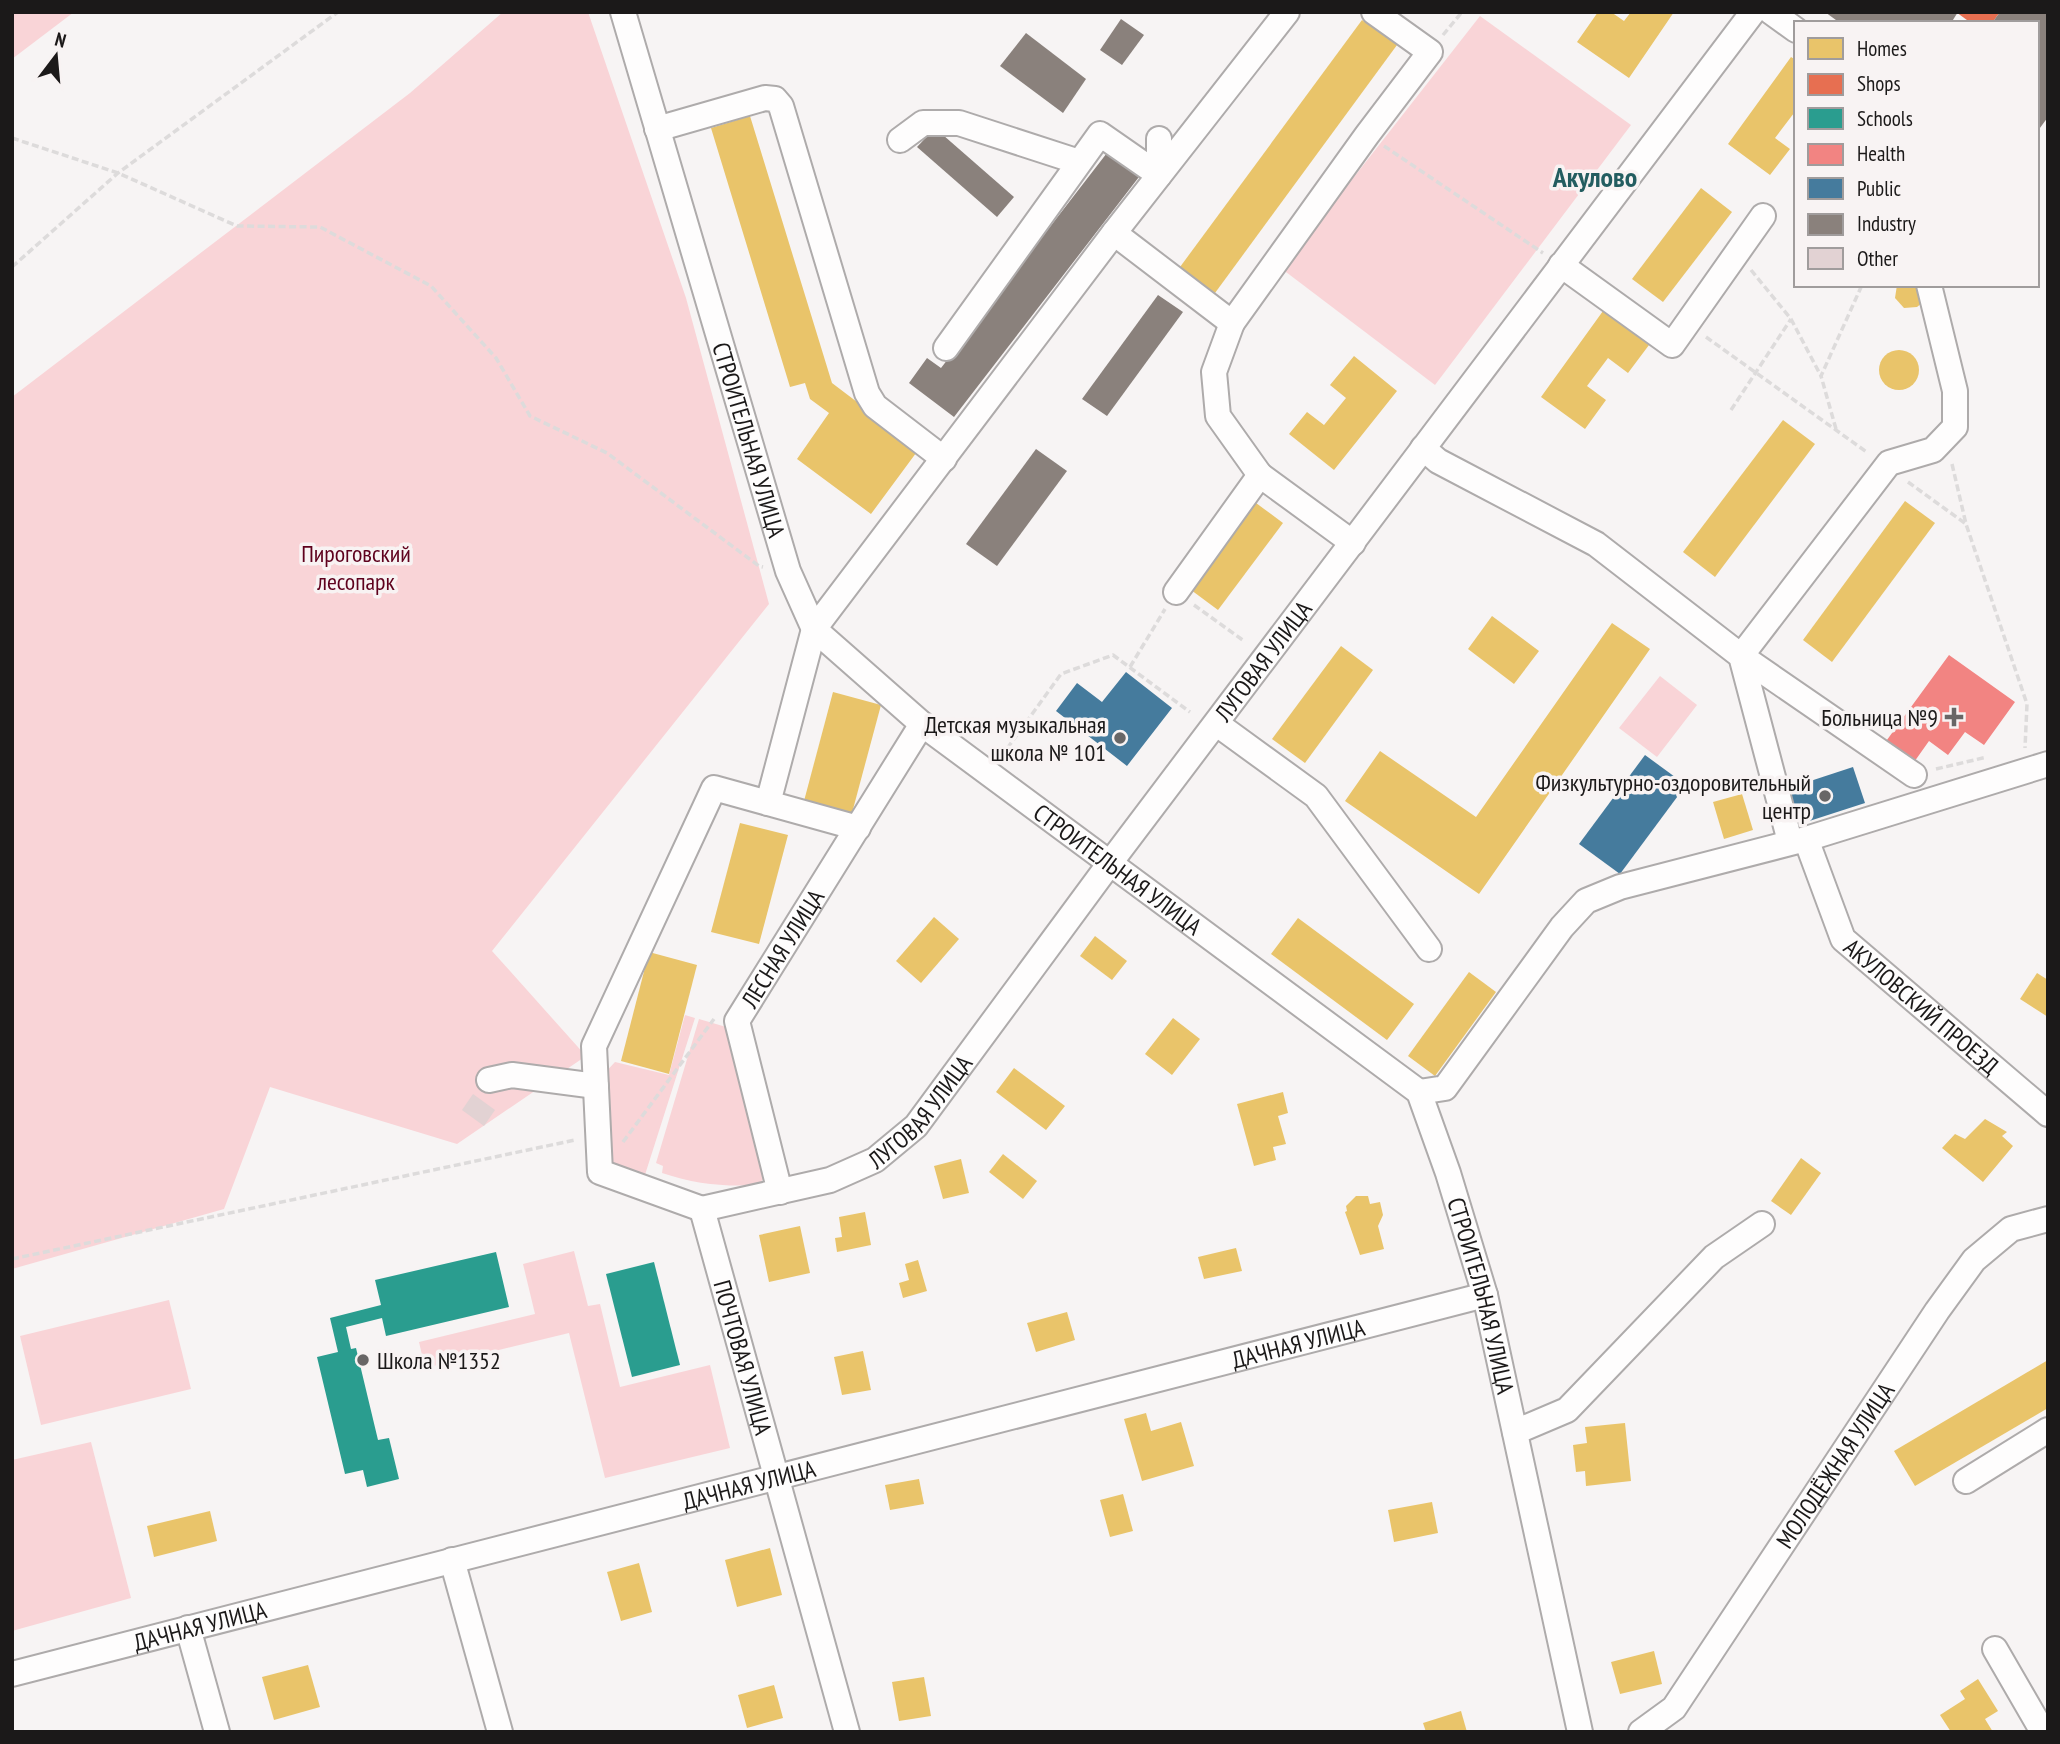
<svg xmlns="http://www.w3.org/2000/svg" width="2060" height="1744" font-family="'PT Sans Narrow',sans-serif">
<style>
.green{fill:#f9d4d7}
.homes{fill:#e9c46a}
.shops{fill:#e76f51}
.schools{fill:#2a9d8f}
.health{fill:#f28482}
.public{fill:#457b9d}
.industry{fill:#8a817c}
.building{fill:#e2d2d3}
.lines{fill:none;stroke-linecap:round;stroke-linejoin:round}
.minor-casing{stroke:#aeabab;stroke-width:28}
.path{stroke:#dddbdb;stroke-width:3.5;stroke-dasharray:7 3.5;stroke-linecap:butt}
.minor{stroke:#fefdfd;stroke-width:24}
.poi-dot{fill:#686666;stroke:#f8f3f3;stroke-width:2.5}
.labels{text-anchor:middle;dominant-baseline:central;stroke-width:7;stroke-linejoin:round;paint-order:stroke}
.street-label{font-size:24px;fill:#1b1919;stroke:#f8f3f3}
.park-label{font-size:24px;fill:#5e011d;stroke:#f8f3f3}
.poi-label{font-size:24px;fill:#1b1919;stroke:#f8f3f3;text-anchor:end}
.quarter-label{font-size:28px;font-weight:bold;fill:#235d60;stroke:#f8f3f3}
</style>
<rect width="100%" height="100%" fill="#f7f4f4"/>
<g class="green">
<path d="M 12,12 L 74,12 L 12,59 Z"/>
<path d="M 503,12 L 588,12 L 686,298 L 769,604 L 492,951 L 586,1056 L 457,1144 L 270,1087 L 224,1209 L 12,1269 L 12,397 L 410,93 Z"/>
<path d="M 1480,16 L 1631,125 L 1435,385 L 1282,269 Z"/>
<path d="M 1660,676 L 1697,705 L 1657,757 L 1619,728 Z"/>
<path d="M 685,1015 L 695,1018 L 643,1181 L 604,1168 L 602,1076 L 615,1062 L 669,1075 Z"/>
<path d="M 699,1019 L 733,1029 L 765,1177 L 758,1185 C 724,1187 695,1184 662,1173 L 663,1166 L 656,1163 Z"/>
<path d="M 574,1251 L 588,1306 L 600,1304 L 620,1387 L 710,1365 L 730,1448 L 605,1478 L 569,1333 L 425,1368 L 419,1342 L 535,1314 L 523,1264 Z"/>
<path d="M 169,1300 L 191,1389 L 41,1425 L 20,1336 Z"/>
<path d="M 91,1442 L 131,1598 L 12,1631 L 12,1460 Z"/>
</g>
<g class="homes">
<path d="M 1598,12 L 1611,12 L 1624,21 L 1631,12 L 1674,12 L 1629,78 L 1577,42 Z"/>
<path d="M 1362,20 L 1397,45 L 1215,293 L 1180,267 Z"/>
<path d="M 1791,57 L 1796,60 L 1796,114 L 1794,113 L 1775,138 L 1790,149 L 1770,175 L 1728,144 Z"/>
<path d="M 750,116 L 832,383 L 919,449 L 871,514 L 797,459 L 829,413 L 810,399 L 805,383 L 790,387 L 711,128 Z"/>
<path d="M 1701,188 L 1732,212 L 1663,302 L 1632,279 Z"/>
<path d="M 1897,285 L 1922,285 L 1922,303 L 1917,307 L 1904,308 L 1895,298 Z"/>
<path d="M 1603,311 L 1649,345 L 1628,373 L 1608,358 L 1587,386 L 1606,400 L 1585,429 L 1541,397 Z"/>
<circle cx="1899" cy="370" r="20"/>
<path d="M 1354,356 L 1397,391 L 1334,470 L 1289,434 L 1307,412 L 1324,425 L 1346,398 L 1330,385 Z"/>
<path d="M 1783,420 L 1815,444 L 1715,577 L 1683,552 Z"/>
<path d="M 1252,500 L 1283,523 L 1218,610 L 1187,587 Z"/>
<path d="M 1905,501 L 1935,523 L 1832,662 L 1803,640 Z"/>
<path d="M 1492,616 L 1539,651 L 1514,684 L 1468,649 Z"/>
<path d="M 1612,623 L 1650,649 L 1479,894 L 1345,801 L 1380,751 L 1476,817 Z"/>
<path d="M 1341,646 L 1373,670 L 1305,763 L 1272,739 Z"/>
<path d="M 833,692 L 881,705 L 852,813 L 804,801 Z"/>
<path d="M 1742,794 L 1753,830 L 1724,839 L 1713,802 Z"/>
<path d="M 740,823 L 788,835 L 759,944 L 711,932 Z"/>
<path d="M 934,917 L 959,939 L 921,983 L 896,961 Z"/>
<path d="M 1298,918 L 1414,1004 L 1387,1040 L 1271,954 Z"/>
<path d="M 1095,936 L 1127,961 L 1112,980 L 1080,956 Z"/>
<path d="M 649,952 L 697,965 L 669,1074 L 621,1061 Z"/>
<path d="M 1469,972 L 1496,992 L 1435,1076 L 1408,1056 Z"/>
<path d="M 2037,973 L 2048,980 L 2048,1017 L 2020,999 Z"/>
<path d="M 1173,1018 L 1200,1039 L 1172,1075 L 1145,1054 Z"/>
<path d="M 1014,1068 L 1065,1106 L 1046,1130 L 996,1092 Z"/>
<path d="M 1283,1092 L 1288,1113 L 1278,1116 L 1286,1144 L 1273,1147 L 1276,1160 L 1254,1166 L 1237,1104 Z"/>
<path d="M 1985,1119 L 2007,1132 L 2002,1136 L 2013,1146 L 1983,1182 L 1942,1148 L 1955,1134 L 1965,1139 Z"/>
<path d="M 1003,1154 L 1037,1181 L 1023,1199 L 989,1172 Z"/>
<path d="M 1801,1158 L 1821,1173 L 1791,1215 L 1771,1201 Z"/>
<path d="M 961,1159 L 969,1193 L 943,1199 L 934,1166 Z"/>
<path d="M 1356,1196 L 1368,1196 L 1370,1204 L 1380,1202 L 1383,1215 L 1378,1226 L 1384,1249 L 1360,1255 L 1345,1212 L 1347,1211 L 1346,1206 Z"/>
<path d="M 865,1212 L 871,1245 L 837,1252 L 835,1238 L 842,1237 L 839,1217 Z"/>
<path d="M 800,1226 L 810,1273 L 769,1282 L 759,1235 Z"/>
<path d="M 1236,1248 L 1242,1271 L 1204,1279 L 1198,1257 Z"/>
<path d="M 918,1260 L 927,1291 L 903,1298 L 899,1283 L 909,1280 L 905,1264 Z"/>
<path d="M 1067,1312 L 1075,1340 L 1036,1352 L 1027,1323 Z"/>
<path d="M 863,1351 L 871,1390 L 842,1395 L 834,1357 Z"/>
<path d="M 2048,1360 L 2048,1408 L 1915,1486 L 1894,1451 Z"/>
<path d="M 1146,1413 L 1151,1431 L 1181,1422 L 1194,1466 L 1142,1481 L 1124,1419 Z"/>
<path d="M 1625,1423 L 1631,1481 L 1586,1486 L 1585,1471 L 1576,1472 L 1573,1445 L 1587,1443 L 1585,1427 Z"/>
<path d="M 919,1479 L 924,1504 L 890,1510 L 885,1485 Z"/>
<path d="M 1123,1494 L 1133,1531 L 1110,1537 L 1100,1500 Z"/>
<path d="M 1432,1502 L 1438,1533 L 1394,1542 L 1388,1510 Z"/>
<path d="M 210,1511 L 217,1541 L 154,1557 L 147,1526 Z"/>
<path d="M 770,1548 L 782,1595 L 737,1607 L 725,1560 Z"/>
<path d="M 639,1563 L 652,1612 L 621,1621 L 607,1572 Z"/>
<path d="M 1654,1651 L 1662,1684 L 1620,1694 L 1611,1662 Z"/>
<path d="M 308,1665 L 320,1707 L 274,1720 L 262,1677 Z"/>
<path d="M 924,1677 L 931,1716 L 899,1721 L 892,1682 Z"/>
<path d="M 1978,1679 L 1998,1711 L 1985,1719 L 1993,1732 L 1951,1732 L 1940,1715 L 1965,1699 L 1960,1691 Z"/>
<path d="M 774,1685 L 783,1718 L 747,1728 L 738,1695 Z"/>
<path d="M 1461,1711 L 1467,1732 L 1426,1732 L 1423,1723 Z"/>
</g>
<path class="shops" d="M 1956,12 L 2000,12 L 1992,23 L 1971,23 Z"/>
<g class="schools">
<path d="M 496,1252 L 509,1307 L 386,1336 L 382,1318 L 346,1327 L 351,1349 L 356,1348 L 378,1440 L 389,1438 L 399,1479 L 367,1487 L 363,1470 L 345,1474 L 317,1357 L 338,1352 L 330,1318 L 381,1305 L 375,1280 Z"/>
<path d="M 654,1262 L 680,1365 L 632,1377 L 606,1274 Z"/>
</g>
<path class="health" d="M 1949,655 L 2015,702 L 1984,745 L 1965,732 L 1948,755 L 1929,741 L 1912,765 L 1884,744 Z"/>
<g class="public">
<path d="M 1126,672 L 1172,708 L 1127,766 L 1056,711 L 1077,683 L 1102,702 Z"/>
<path d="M 1645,755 L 1686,785 L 1620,874 L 1579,844 Z"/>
<path d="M 1853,767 L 1865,803 L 1797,825 L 1786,789 Z"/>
</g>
<g class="industry">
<path d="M 1825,12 L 1958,12 L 1951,23 L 1840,23 Z"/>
<path d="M 2000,12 L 2048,12 L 2048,117 L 2037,132 L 2037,23 L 1992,23 Z"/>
<path d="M 1121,19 L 1144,35 L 1122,65 L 1100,50 Z"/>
<path d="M 1026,33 L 1086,79 L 1063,113 L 1000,66 Z"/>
<path d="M 935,128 L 1014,197 L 997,217 L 917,147 Z"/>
<path d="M 1110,149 L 1142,173 L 954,417 L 909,383 L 927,358 L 941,368 Z"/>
<path d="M 1158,295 L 1183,312 L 1107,416 L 1082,399 Z"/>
<path d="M 1036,449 L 1067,471 L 997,566 L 966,544 Z"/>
</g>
<path class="building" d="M 473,1094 L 495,1110 L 484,1126 L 462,1110 Z"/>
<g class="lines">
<g class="minor-casing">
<g id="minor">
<path id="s1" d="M 623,12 L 788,571 L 814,629 L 922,724 L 1419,1092 L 1448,1173 L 1485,1295 L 1580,1732"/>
<path d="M 1771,12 L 1796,30"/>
<path d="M 657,129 L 765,98 L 775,99 L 781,106 L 867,393 L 875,406 L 944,459"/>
<path d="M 1159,139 L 1159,175"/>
<path d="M 900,140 L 923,123 L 959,123 L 1079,162"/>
<path d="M 1114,233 L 1232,323 L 1367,135 L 1430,52 L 1374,12"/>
<path d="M 1561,265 L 1672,345 L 1763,216"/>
<path d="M 1232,323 L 1214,372 L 1218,416 L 1260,475"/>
<path d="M 946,348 L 1100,134 L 1159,175"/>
<path d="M 1423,448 L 1438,461 L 1596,544 L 1741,656 L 1788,834"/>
<path d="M 1176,592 L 1260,475 L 1353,543"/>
<path d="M 1217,724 L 1316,796 L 1429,949"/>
<path d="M 1914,775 L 1741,656 L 1889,463 L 1933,450 L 1955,427 L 1955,391 L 1929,285"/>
<path d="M 858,828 L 768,803 L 814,629 L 1114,233 L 1287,12"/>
<path id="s2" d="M 1806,839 L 1843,939 L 2048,1114"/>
<path d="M 489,1080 L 512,1075 L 596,1086"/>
<path d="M 1419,1092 L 1445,1088 L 1562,927 L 1586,901 L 1620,887 L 1806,839 L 2048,764"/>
<path id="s3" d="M 780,1192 L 737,1021 L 922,724"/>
<path id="s4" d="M 702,1209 L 830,1180 L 875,1160 L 916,1126 L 1110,863 L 1753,12"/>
<path d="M 702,1209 L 600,1172 L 594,1046 L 714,788 L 768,803"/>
<path id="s5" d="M 702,1209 L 847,1732"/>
<path d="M 1515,1432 L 1567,1410 L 1714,1257 L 1762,1224"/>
<path d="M 1966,1481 L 2048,1430"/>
<path d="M 452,1560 L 500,1732"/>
<path d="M 188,1628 L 217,1732"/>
<path d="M 1995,1649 L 2043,1732"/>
<path id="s6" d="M 12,1674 L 1485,1295"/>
<path id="s7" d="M 1641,1732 L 1674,1708 L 1937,1311 L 1974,1260 L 2011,1229 L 2048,1219"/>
</g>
</g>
<g class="path">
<path d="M 1443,35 L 1462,12"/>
<path d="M 12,138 L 118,173 L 237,226 L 320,227 L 431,286 L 496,358 L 530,416 L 607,453 L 759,566 L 763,567"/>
<path d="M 1384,146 L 1543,253"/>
<path d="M 12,267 L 118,173 L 338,12"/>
<path d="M 1751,270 L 1791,319 L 1821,376"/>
<path d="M 1706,337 L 1868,453"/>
<path d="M 1731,410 L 1791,319"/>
<path d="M 1836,429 L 1821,376 L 1862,285"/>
<path d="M 1952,464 L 1966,524 L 2027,704 L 2025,748"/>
<path d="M 1908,482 L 1966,524"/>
<path d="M 1194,605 L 1244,641"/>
<path d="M 1130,667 L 1165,609"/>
<path d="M 1001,757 L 1061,674 L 1113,655 L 1190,712"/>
<path d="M 1936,769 L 1987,757"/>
<path d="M 623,1142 L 714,1019"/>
<path d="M 12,1259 L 575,1140"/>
</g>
<use href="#minor" class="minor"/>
</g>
<g class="poi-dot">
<path d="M1950.5 706.5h7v7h7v7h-7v7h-7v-7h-7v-7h7z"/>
<circle cx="1120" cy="738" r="7"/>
<circle cx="1825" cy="796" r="7"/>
<circle cx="363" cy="1360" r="7"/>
</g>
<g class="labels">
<g class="street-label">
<text stroke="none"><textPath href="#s1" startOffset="446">СТРОИТЕЛЬНАЯ УЛИЦА</textPath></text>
<text stroke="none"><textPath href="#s4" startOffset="814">ЛУГОВАЯ УЛИЦА</textPath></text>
<text stroke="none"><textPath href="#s1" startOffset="1034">СТРОИТЕЛЬНАЯ УЛИЦА</textPath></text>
<text stroke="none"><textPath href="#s3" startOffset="262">ЛЕСНАЯ УЛИЦА</textPath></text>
<text stroke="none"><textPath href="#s2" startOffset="210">АКУЛОВСКИЙ ПРОЕЗД</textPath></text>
<text stroke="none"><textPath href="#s4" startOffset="247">ЛУГОВАЯ УЛИЦА</textPath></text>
<text stroke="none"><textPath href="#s1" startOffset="1622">СТРОИТЕЛЬНАЯ УЛИЦА</textPath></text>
<text stroke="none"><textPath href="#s6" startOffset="1328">ДАЧНАЯ УЛИЦА</textPath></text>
<text stroke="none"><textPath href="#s5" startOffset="154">ПОЧТОВАЯ УЛИЦА</textPath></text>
<text stroke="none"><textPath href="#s7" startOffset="332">МОЛОДЁЖНАЯ УЛИЦА</textPath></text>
<text stroke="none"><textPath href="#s6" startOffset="761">ДАЧНАЯ УЛИЦА</textPath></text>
<text stroke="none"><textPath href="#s6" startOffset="194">ДАЧНАЯ УЛИЦА</textPath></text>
</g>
<g class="park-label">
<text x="356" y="553">Пироговский<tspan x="356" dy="28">лесопарк</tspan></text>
</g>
<g class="poi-label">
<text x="1938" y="717">Больница №9</text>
<text x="1106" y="724">Детская музыкальная<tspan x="1106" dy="28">школа № 101</tspan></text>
<text x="1811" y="782">Физкультурно-оздоровительный<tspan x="1811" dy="28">центр</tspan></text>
<text x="377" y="1360" text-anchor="start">Школа №1352</text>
</g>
<g class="quarter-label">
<text x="1595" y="176">Акулово</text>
</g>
</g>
<rect width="2060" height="1744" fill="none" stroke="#1b1919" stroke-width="28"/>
<rect x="1794" y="21" width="245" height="266" fill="#f8f3f3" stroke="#a09c9c" stroke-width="2"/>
<rect x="1808" y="38" width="35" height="21" fill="#e9c46a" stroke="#a09c9c" stroke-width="2"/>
<text x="1857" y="56" font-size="21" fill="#1b1919">Homes</text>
<rect x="1808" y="74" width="35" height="21" fill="#e76f51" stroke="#a09c9c" stroke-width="2"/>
<text x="1857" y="91" font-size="21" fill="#1b1919">Shops</text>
<rect x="1808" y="108" width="35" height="21" fill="#2a9d8f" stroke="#a09c9c" stroke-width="2"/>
<text x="1857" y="126" font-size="21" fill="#1b1919">Schools</text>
<rect x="1808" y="144" width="35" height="21" fill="#f28482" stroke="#a09c9c" stroke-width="2"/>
<text x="1857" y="161" font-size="21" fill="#1b1919">Health</text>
<rect x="1808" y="178" width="35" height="21" fill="#457b9d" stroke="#a09c9c" stroke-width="2"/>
<text x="1857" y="196" font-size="21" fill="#1b1919">Public</text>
<rect x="1808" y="214" width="35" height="21" fill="#8a817c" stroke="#a09c9c" stroke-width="2"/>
<text x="1857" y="231" font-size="21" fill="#1b1919">Industry</text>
<rect x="1808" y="248" width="35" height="21" fill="#e2d2d3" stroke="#a09c9c" stroke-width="2"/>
<text x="1857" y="266" font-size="21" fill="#1b1919">Other</text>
<g transform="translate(56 56) rotate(16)" stroke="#f8f3f3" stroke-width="5" paint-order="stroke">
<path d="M0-5L12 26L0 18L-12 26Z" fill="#1b1919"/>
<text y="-10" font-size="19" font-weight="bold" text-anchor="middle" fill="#1b1919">N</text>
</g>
</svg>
